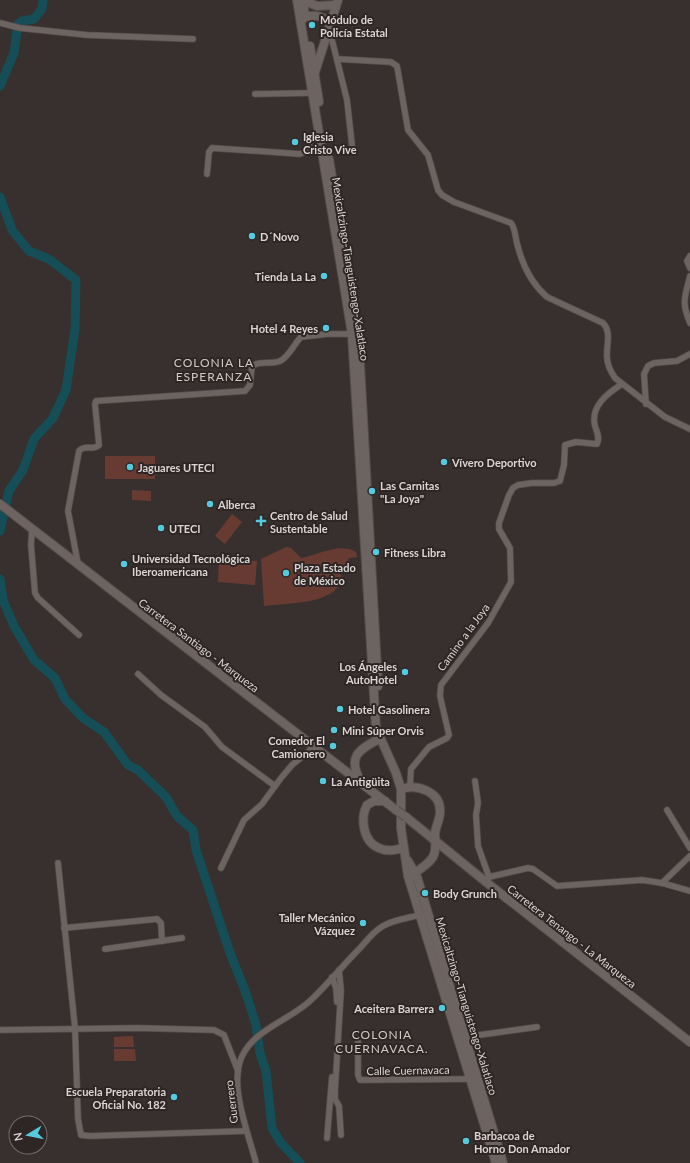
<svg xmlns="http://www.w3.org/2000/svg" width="690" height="1163" font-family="Lato,sans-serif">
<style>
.green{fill:#683b32}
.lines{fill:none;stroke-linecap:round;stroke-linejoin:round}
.river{stroke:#154e56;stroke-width:9}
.minor-casing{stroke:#544d4c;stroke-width:7}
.secondary-casing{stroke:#544d4c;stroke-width:10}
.minor{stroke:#6d6462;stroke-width:5.5}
.secondary{stroke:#6d6462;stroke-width:8}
.secondary-bridge-casing{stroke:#544d4c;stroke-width:10;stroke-linecap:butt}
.secondary-bridge{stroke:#6d6462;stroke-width:8}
.poi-dot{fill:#54cadc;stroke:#2e2625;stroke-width:1.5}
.labels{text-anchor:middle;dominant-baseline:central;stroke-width:4;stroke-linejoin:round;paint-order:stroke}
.poi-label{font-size:11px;font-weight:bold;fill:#dad4d3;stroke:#2e2625;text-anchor:start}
.street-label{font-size:11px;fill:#dad4d3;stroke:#2e2625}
.neighbourhood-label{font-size:12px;letter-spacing:1px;fill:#d3c9c6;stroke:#2e2625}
</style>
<rect width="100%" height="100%" fill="#38302f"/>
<g class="green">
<rect x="105" y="456" width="50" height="23"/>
<path d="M 132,490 L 151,491 L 151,501 L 132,500 Z"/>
<path d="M 232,514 L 242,522 L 225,544 L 215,536 Z"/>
<path d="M 286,547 L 291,548 L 301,558 C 319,555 339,542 356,552 L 357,557 L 349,558 L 347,564 L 341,568 C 341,572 342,577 341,581 C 334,605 284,603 264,606 L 261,559 Z"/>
<path d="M 219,558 L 257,561 L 255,585 L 218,582 Z"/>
<path d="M 133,1036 L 134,1047 L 114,1047 L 114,1037 Z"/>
<path d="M 114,1049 L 135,1049 L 136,1061 L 114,1061 Z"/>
</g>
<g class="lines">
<g class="river">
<path d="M 0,86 L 14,53 L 18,24 L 22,21 L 34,19 L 42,9 L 43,0"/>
<path d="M 0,197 L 12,230 L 29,251 L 49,259 L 76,280 L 75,329 L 66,390 L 53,418 L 34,439 L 23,470 L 9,491 L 0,531"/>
<path d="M 0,579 L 3,600 L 14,626 L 34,660 L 55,678 L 65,699 L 83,718 L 104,732 L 128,765 L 138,770 L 166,797 L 177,816 L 193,830 L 196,850 L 230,953 L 246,993 L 256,1025 L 260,1053 L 266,1071 L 272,1128 L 281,1143 L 300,1163"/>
</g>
<g class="minor-casing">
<g id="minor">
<path d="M 0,23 L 20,28 L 87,35 L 193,39"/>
<path d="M 327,31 L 332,40 L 347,100 L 352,145"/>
<path d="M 337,59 L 391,62 L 397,66 L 408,130 L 428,155 L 438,190 L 442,195 L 454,202 L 511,223 C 516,229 515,239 518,247 C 523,266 532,284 547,297 L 603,323 C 612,332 606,345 607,357 C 607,365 611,372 615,378 L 665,417 L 690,429"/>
<path d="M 255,94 L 312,93"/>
<path d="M 207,174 L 209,152 L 212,148 L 300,154 L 308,151 L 310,140 L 320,138"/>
<path d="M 690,256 L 687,261 L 690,268"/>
<path d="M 690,276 C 685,297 681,302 690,323"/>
<path d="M 646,404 L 644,374 L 648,366 L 654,363 L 677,361 L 690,354"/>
<path d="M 32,530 L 31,545 L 35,593 L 38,598 L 79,635"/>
<path d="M 78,564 L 68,511 L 79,451 C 85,444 94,451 99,445 L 95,404 L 96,401 L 245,391 L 250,385 L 252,366 C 260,360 271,365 280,361 C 289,357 294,344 301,337 L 327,334 L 352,334"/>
<path d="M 138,674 L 161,695 L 205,727 L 222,747 L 275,786"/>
<path d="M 475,781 L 478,803 L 476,815 L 478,846 L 489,877"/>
<path d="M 410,786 L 411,769 L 429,747 L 447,738 L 449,735 L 440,696 L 441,685 L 488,623 L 511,582 L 510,548 L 499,529 L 499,523 L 509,495 L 513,488 L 518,485 L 532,483 L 554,483 L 560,481 L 564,465 L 565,445 L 576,442 L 597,444 C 600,438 597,432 595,426 C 590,406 608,393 622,384"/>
<path d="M 667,810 L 690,848"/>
<path d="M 58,863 L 75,1028 L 78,1119 L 81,1135 L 90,1136 L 245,1131"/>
<path d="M 221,868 L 244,820 L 262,804 L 281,778 L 292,765 L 314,747"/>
<path d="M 486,882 L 489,877 L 528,868 L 533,869 L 557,886 L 642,880 L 662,883 L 690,891"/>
<path d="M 662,883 L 690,856"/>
<path d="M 64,928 L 157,919 L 161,923 L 162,941"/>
<path d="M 105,949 L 182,938"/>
<path d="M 339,970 L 341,990 L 335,1091 L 335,1099 L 339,1106 L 341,1135"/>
<path d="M 332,977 L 336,988 L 337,1002"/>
<path d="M 0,1030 L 137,1028 L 214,1030 L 224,1035 L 238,1071"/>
<path d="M 465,1037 L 537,1027"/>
<path d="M 358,1042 L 358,1075 L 360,1080 L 471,1079"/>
<path d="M 327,1138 L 332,1077"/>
<path d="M 256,1163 C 249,1136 232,1093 239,1065 C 247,1031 288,1022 311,1000 C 329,983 344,964 361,947 C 368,939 374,931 383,926 C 395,919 410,918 424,914"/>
</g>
</g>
<g class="secondary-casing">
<g id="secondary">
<path d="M 297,0 L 352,334 L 376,728 L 396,773 L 401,789 L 401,828 L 408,876 L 496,1163"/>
<path d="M 302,0 L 317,6 L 336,5"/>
<path d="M 303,0 L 305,17"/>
<path d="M 302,20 L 305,17 C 315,14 322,16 330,22"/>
<path d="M 310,46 L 319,102"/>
<path d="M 315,72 L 338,0"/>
<path d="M 329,159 L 359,346 L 378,686"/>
<path d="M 0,504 L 396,810"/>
<path d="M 361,782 C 347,757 358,750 379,739"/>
<path d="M 401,789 C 417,784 441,791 440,812 C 440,819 436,826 435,833 C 435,841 437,850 433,857 C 428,865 419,870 411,875"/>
<path d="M 385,801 L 374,801 L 367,805 C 360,818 363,842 379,848 C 387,852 395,850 403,848"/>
<path d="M 406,817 L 486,882 L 690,1042"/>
<path d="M 408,861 L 417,877 L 503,1163"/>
</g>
</g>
<use href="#minor" class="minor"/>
<use href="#secondary" class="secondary"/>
<g class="secondary-bridge-casing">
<path id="secondary-bridge" d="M 396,810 L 406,817"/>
</g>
<use href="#secondary-bridge" class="secondary-bridge"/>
</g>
<g class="poi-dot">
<circle cx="312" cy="25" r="4"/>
<circle cx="295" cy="142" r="4"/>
<circle cx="252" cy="236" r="4"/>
<circle cx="324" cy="276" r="4"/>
<circle cx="326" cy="328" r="4"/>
<circle cx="444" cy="462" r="4"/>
<circle cx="130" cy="467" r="4"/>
<circle cx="372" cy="491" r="4"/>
<circle cx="210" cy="504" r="4"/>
<path d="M259 515h4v4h4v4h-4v4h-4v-4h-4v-4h4z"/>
<circle cx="161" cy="528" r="4"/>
<circle cx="376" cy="552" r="4"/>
<circle cx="124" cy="564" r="4"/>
<circle cx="286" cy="573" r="4"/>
<circle cx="405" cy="672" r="4"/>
<circle cx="340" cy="709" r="4"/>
<circle cx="334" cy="730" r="4"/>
<circle cx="333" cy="746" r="4"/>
<circle cx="323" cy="781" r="4"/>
<circle cx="425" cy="893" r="4"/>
<circle cx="363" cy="923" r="4"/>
<circle cx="442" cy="1008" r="4"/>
<circle cx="174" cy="1097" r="4"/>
<circle cx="466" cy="1141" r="4"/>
</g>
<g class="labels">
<g class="poi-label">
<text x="320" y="19">Módulo de<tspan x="320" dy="13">Policía Estatal</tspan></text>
<text x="303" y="136">Iglesia<tspan x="303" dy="13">Cristo Vive</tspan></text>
<text x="260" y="236">D´Novo</text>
<text x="316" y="276" text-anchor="end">Tienda La La</text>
<text x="318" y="328" text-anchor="end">Hotel 4 Reyes</text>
<text x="452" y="462">Vívero Deportivo</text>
<text x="138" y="467">Jaguares UTECI</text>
<text x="380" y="485">Las Carnitas<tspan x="380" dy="13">"La Joya"</tspan></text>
<text x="218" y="504">Alberca</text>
<text x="270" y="515">Centro de Salud<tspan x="270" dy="13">Sustentable</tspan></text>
<text x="169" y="528">UTECI</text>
<text x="384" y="552">Fitness Libra</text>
<text x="132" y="558">Universidad Tecnológica<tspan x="132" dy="13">Iberoamericana</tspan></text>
<text x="294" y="567">Plaza Estado<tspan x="294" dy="13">de México</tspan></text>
<text x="397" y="666" text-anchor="end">Los Ángeles<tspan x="397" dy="13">AutoHotel</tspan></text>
<text x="348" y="709">Hotel Gasolinera</text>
<text x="342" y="730">Mini Súper Orvis</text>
<text x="325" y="740" text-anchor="end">Comedor El<tspan x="325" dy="13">Camionero</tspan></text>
<text x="331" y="781">La Antigüita</text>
<text x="433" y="893">Body Grunch</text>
<text x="355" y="917" text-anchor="end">Taller Mecánico<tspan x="355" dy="13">Vázquez</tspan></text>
<text x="434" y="1008" text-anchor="end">Aceitera Barrera</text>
<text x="166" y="1091" text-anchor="end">Escuela Preparatoria<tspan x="166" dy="13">Oficial No. 182</tspan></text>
<text x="474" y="1135">Barbacoa de<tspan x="474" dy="13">Horno Don Amador</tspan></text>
</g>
<g class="street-label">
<text transform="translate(351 269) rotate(81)">Mexicaltzingo-Tianguistengo-Xalatlaco</text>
<text transform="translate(463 637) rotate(-54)">Camino a la Joya</text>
<text transform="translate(199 645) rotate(37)">Carretera Santiago - Marqueza</text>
<text transform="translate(572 936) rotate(38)">Carretera Tenango - La Marqueza</text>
<text transform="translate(467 1006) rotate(73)">Mexicaltzingo-Tianguistengo-Xalatlaco</text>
<text transform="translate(408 1070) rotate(-1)">Calle Cuernavaca</text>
<text transform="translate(231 1102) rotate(-97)">Guerrero</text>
</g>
<g class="neighbourhood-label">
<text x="214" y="362">COLONIA LA<tspan x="214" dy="14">ESPERANZA</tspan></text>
<text x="382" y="1034">COLONIA<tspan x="382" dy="14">CUERNAVACA.</tspan></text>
</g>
</g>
<g transform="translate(28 1135) rotate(260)"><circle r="19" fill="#2e2625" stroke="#736c6b"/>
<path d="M0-3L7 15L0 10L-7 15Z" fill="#54cadc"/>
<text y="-6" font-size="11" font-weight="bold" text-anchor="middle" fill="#dad4d3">N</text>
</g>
</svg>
